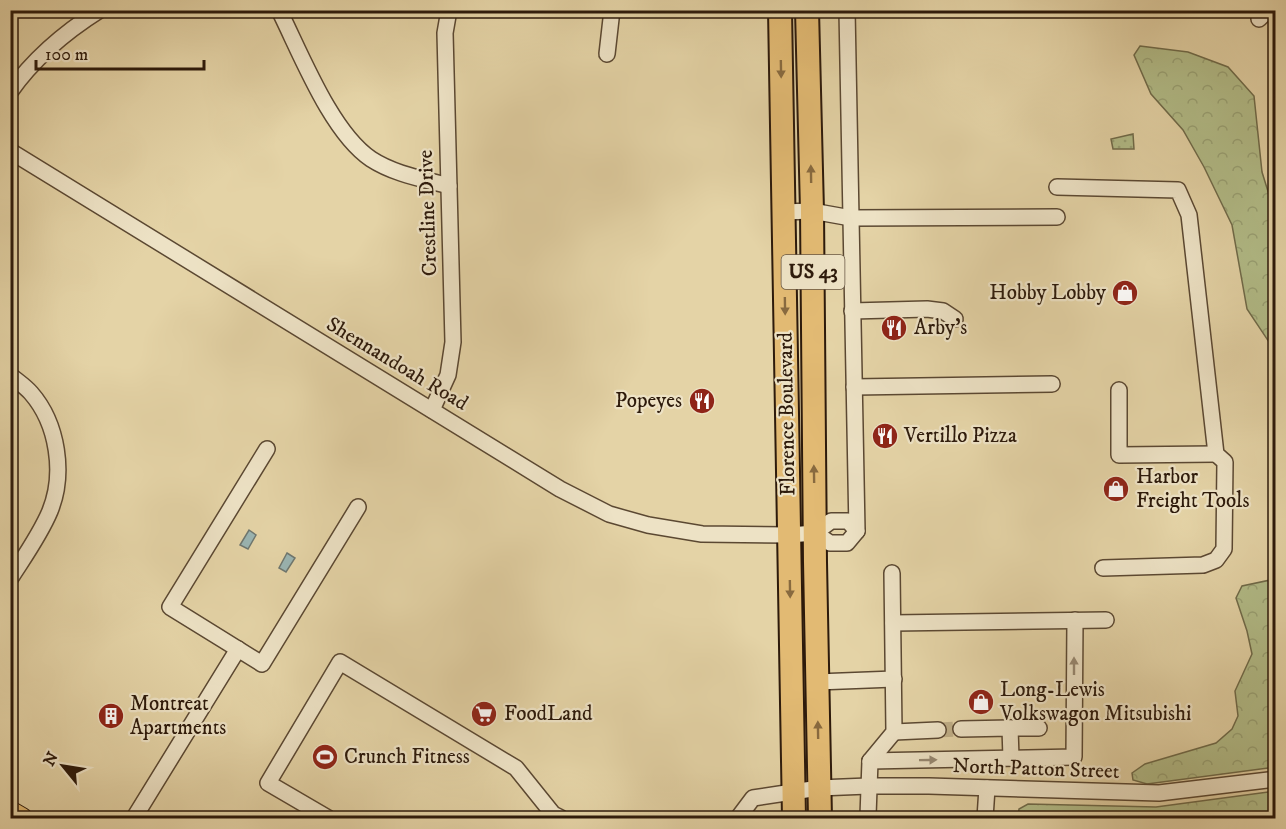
<svg xmlns="http://www.w3.org/2000/svg" width="1286" height="829" font-family="'IM FELL DW Pica',serif">
<style>
.forest{fill:url(#forest-crowns);stroke:#706b4a;stroke-width:1.5}
.park{fill:url(#park-dots);stroke:#706b4a;stroke-width:1.5}
.water{fill:url(#water-ripples);stroke:#6e7770;stroke-width:1.5}
.lines{fill:none;stroke-linecap:round;stroke-linejoin:round}
.minor-tunnel{stroke:#bfae87;stroke-width:15;stroke-dasharray:15 8;stroke-linecap:butt}
.minor-casing{stroke:#5b4832;stroke-width:18}
.major-casing{stroke:#2d1a0b;stroke-width:22}
.highway-casing{stroke:#2d1a0b;stroke-width:26}
.minor{stroke:#ede2c5;stroke-width:15}
.major{stroke:#e2ba73;stroke-width:20}
.highway{stroke:#e2ba73;stroke-width:22}
.oneway{fill:#886a3f}
.oneway2{fill:#978871}
.labels{text-anchor:middle;dominant-baseline:central;stroke-width:4.5;stroke-linejoin:round;paint-order:stroke}
.shield{fill:#ede2c5;stroke:#675643;stroke-width:1.5}
.shield-label{font-size:20px;font-weight:bold;fill:#2d1a0b}
.street-label{font-size:21px;fill:#2d1a0b;stroke:#ede2c5}
.poi-label{font-size:21px;fill:#2d1a0b;stroke:#ede2c5;text-anchor:start}
</style>
<defs>
<pattern id="forest-crowns" width="20" height="18" patternUnits="userSpaceOnUse" patternTransform="scale(1.5)"><rect width="20" height="18" fill="#b2bc88"/><path d="M2 6a3 3 0 1 1 6 0M12 15a3 3 0 1 1 6 0" fill="none" stroke="#99a174"/></pattern>
<pattern id="park-dots" width="8" height="8" patternUnits="userSpaceOnUse" patternTransform="scale(1.5)"><rect width="8" height="8" fill="#b2bc88"/><path d="M2 2h.1M6 6h.1" fill="none" stroke="#99a174" stroke-width="1.8" stroke-linecap="round"/></pattern>
<pattern id="water-ripples" width="26" height="14" patternUnits="userSpaceOnUse" patternTransform="scale(1.5)"><rect width="26" height="14" fill="#9ab5b3"/><path d="M2 4q2-2 4 0t4 0M15 11q2-2 4 0t4 0" fill="none" stroke="#7e9290"/></pattern>
</defs>
<rect width="100%" height="100%" fill="#e4d3a6"/>
<filter id="stains"><feTurbulence type="fractalNoise" baseFrequency=".00333" numOctaves="4"/><feColorMatrix values="0 0 0 0 .2 0 0 0 0 .09 0 0 0 0 .02 0 0 0 .5 -.17"/></filter>
<radialGradient id="worn" r=".72"><stop offset=".6" stop-color="#630" stop-opacity="0"/><stop offset="1" stop-color="#630" stop-opacity=".3"/></radialGradient>
<g class="forest">
<path d="M 1140,46 L 1188,52 L 1228,67 L 1254,96 L 1262,172 L 1275,214 L 1275,351 L 1247,309 L 1232,225 L 1204,167 L 1183,130 L 1151,94 L 1134,55 Z"/>
<path d="M 1275,579 L 1275,767 L 1147,784 L 1133,780 L 1132,773 L 1145,764 L 1216,743 L 1232,729 L 1238,716 L 1235,691 L 1252,654 L 1247,631 L 1236,598 L 1242,586 Z"/>
<path d="M 1275,791 L 1275,818 L 1018,818 L 1019,809 L 1028,804 L 1156,807 Z"/>
</g>
<path class="park" d="M 1133,134 L 1134,149 L 1113,149 L 1111,139 Z"/>
<g class="water">
<path d="M 249,530 L 256,535 L 248,549 L 240,545 Z"/>
<path d="M 287,553 L 295,558 L 286,572 L 279,568 Z"/>
</g>
<g class="lines">
<path class="minor-tunnel" d="M 938,730 L 961,729"/>
<g class="minor-casing">
<g id="minor">
<path d="M 279,10 C 301,54 331,132 371,159 C 394,174 423,179 449,186"/>
<path d="M 1259,19 L 1268,10"/>
<path d="M 607,54 L 612,10"/>
<path d="M 10,92 C 34,58 65,32 100,10"/>
<path d="M 10,151 L 560,489 L 609,514 L 648,525 L 702,534 L 789,535 L 815,533 L 831,521 L 848,521 L 857,531"/>
<path d="M 1057,187 L 1178,190 L 1189,215 L 1216,454 L 1225,462 L 1224,549 L 1216,560 L 1203,565 L 1103,568"/>
<path d="M 783,212 L 812,211 L 851,218 L 1057,217"/>
<path d="M 852,311 L 927,309 L 943,311 L 955,319"/>
<path d="M 10,375 C 17,381 25,386 31,393 C 58,424 65,474 50,511 C 40,535 24,557 10,579"/>
<path d="M 854,387 L 1052,384"/>
<path d="M 1119,390 L 1119,455 L 1216,454"/>
<path d="M 432,410 L 448,375 L 453,342 L 446,72 L 445,33 L 449,10"/>
<path d="M 267,449 L 170,607 L 262,664 L 358,507"/>
<path d="M 815,533 L 830,543 L 847,543 L 857,531 L 847,10"/>
<path d="M 893,623 L 1106,620"/>
<path d="M 817,682 L 894,679"/>
<path d="M 1010,728 L 1039,728"/>
<path d="M 961,729 L 1010,728 L 1011,758"/>
<path d="M 894,732 L 938,730"/>
<path d="M 870,761 L 1074,757 L 1075,620"/>
<path d="M 134,818 L 238,649"/>
<path d="M 328,818 L 268,783 L 340,662 L 516,768 L 553,814 L 561,818"/>
<path d="M 738,818 L 753,798 L 819,788 L 868,786 L 929,786 L 1159,793 L 1276,779"/>
<path d="M 866,818 L 868,816 L 870,761 L 894,732 L 892,573"/>
<path d="M 985,818 L 987,788"/>
</g>
</g>
<g class="major-casing">
<path id="major" d="M 10,811 L 22,818"/>
</g>
<g class="highway-casing">
<g id="highway">
<path d="M 780,10 L 794,818"/>
<path d="M 807,10 L 812,211 L 815,562 L 820,818"/>
</g>
</g>
<use href="#minor" class="minor"/>
<use href="#major" class="major"/>
<use href="#highway" class="highway"/>
</g>
<defs><path id="oneway-solid" d="M-6-.8H1V-3.2L6.5 0L1 3.2V.8H-6Z" transform="scale(1.5)"/></defs>
<g class="oneway">
<use href="#oneway-solid" transform="translate(781 69) rotate(89)"/>
<use href="#oneway-solid" transform="translate(811 174) rotate(-91)"/>
<use href="#oneway-solid" transform="translate(785 306) rotate(89)"/>
<use href="#oneway-solid" transform="translate(814 474) rotate(-91)"/>
<use href="#oneway-solid" transform="translate(790 589) rotate(89)"/>
<use href="#oneway-solid" transform="translate(818 730) rotate(-91)"/>
</g>
<g class="oneway2">
<use href="#oneway-solid" transform="translate(1074 666) rotate(-90)"/>
<use href="#oneway-solid" transform="translate(928 760) rotate(-1)"/>
</g>
<defs>
<g id="shop-disc" transform="scale(1.35)"><circle r="9.5" fill="#8f2418" stroke="#ede2c5"/><path d="M-5-2.5h2.3a2.7 3.5 0 0 1 5.4 0H5L5.5 6h-11ZM-1.5-2.5h3a1.5 2.3 0 0 0-3 0Z" fill="#fff"/></g>
<g id="restaurant-disc" transform="scale(1.35)"><circle r="9.5" fill="#8f2418" stroke="#ede2c5"/><path d="M-5-6h1v4h1v-4h1v4h1v-4h1v5L-1.5 .5V6h-2V.5L-5-1ZM5-6V6H3V1.5H1.5Q1.5-4 5-6Z" fill="#fff"/></g>
<g id="supermarket-disc" transform="scale(1.35)"><circle r="9.5" fill="#8f2418" stroke="#ede2c5"/><path d="M-6-5.5h2.5l.6 2H6L4.5 2H-2.5L-4.4-4H-6ZM-1.5 3.2a1.3 1.3 0 1 0 .1 0ZM3 3.2a1.3 1.3 0 1 0 .1 0Z" fill="#fff"/></g>
<g id="building-disc" transform="scale(1.35)"><circle r="9.5" fill="#8f2418" stroke="#ede2c5"/><path d="M-4-6H4V6H1V3H-1V6H-4ZM-2.5-4.3h1.7v1.8h-1.7ZM.8-4.3h1.7v1.8H.8ZM-2.5-1h1.7V.8h-1.7ZM.8-1h1.7V.8H.8Z" fill="#fff"/></g>
<g id="stadium-disc" transform="scale(1.35)"><circle r="9.5" fill="#8f2418" stroke="#ede2c5"/><path d="M0-5a6.5 5 0 1 0 0 10a6.5 5 0 1 0 0-10ZM-3.5-1.8h7v3.6h-7Z" fill="#fff"/></g>
</defs>
<g fill-rule="evenodd">
<use href="#shop-disc" x="1125" y="293"/>
<use href="#restaurant-disc" x="894" y="328"/>
<use href="#restaurant-disc" x="702" y="401"/>
<use href="#restaurant-disc" x="885" y="436"/>
<use href="#shop-disc" x="1116" y="489"/>
<use href="#shop-disc" x="981" y="702"/>
<use href="#supermarket-disc" x="484" y="714"/>
<use href="#building-disc" x="111" y="716"/>
<use href="#stadium-disc" x="325" y="757"/>
</g>
<g class="labels">
<rect class="shield" x="781.5" y="255" width="63" height="34" rx="4.5"/>
<g class="shield-label">
<text x="813" y="272">US 43</text>
</g>
<g class="street-label">
<text transform="translate(428 213) rotate(-92)">Crestline Drive</text>
<text transform="translate(397 364) rotate(31)">Shennandoah Road</text>
<text transform="translate(787 414) rotate(-91)">Florence Boulevard</text>
<text transform="translate(1036 769) rotate(2)">North Patton Street</text>
</g>
<g class="poi-label">
<text x="1106" y="293" text-anchor="end">Hobby Lobby</text>
<text x="914" y="328">Arby's</text>
<text x="682" y="401" text-anchor="end">Popeyes</text>
<text x="904" y="436">Vertillo Pizza</text>
<text x="1136" y="477">Harbor<tspan x="1136" dy="24">Freight Tools</tspan></text>
<text x="1000" y="690">Long-Lewis<tspan x="1000" dy="24">Volkswagon Mitsubishi</tspan></text>
<text x="130" y="704">Montreat<tspan x="130" dy="24">Apartments</tspan></text>
<text x="504" y="714">FoodLand</text>
<text x="344" y="757">Crunch Fitness</text>
</g>
</g>
<rect width="1286" height="829" fill="none" stroke="#e4d3a6" stroke-width="36"/>
<rect x="12" y="12" width="1262" height="805" fill="none" stroke="#2d1a0b" stroke-width="3"/>
<rect x="18" y="18" width="1250" height="793" fill="none" stroke="#2d1a0b" stroke-width="1.5"/>
<g transform="translate(63 766) rotate(300)" stroke="#ede2c5" stroke-width="4.5" paint-order="stroke">
<path d="M0-4.5L10 22L0 15L-10 22Z" fill="#2d1a0b"/>
<text y="-9" font-size="16" font-weight="bold" text-anchor="middle" fill="#2d1a0b">N</text>
</g>
<path d="M36 60v9h168v-9" fill="none" stroke="#2d1a0b" stroke-width="3"/>
<text x="45" y="60" font-size="18" fill="#2d1a0b" stroke="#ede2c5" stroke-width="4.5" paint-order="stroke">100 m</text>
<rect width="100%" height="100%" filter="url(#stains)"/>
<rect width="100%" height="100%" fill="url(#worn)"/>
</svg>
